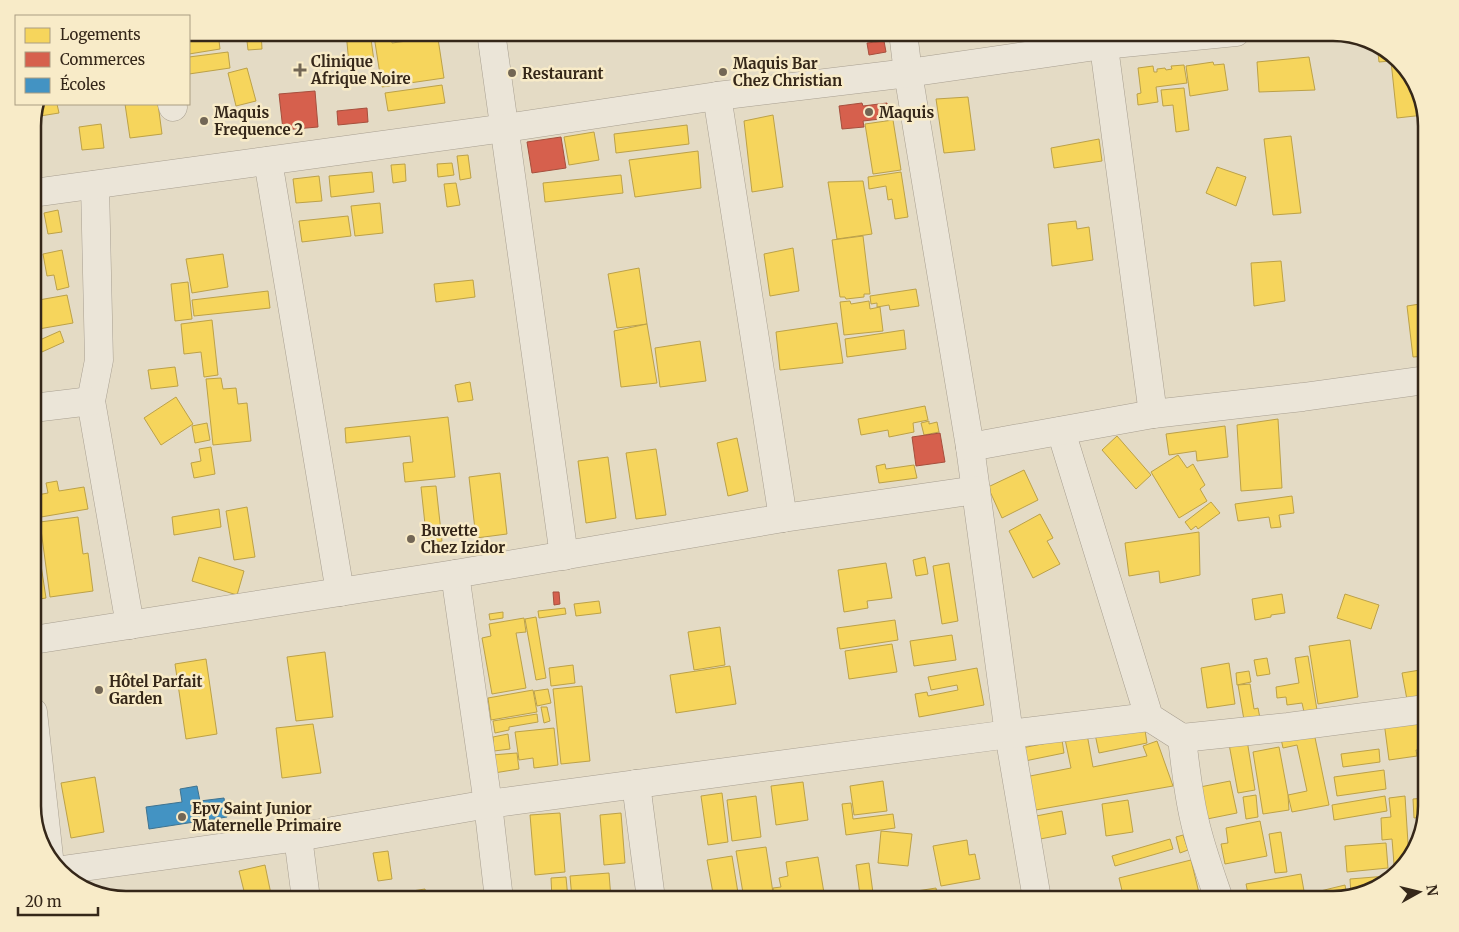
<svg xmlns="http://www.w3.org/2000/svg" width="1459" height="932" font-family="Merriweather,serif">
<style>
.homes{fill:#f6d55c;stroke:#bca148}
.shops{fill:#d6604d;stroke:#a64f3d}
.schools{fill:#4393c3;stroke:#3f7390}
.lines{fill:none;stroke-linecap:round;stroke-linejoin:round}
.street-casing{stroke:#a89f90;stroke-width:29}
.street{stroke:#ebe5d8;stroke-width:28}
.poi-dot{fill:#726655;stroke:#f8ebc8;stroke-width:2}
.labels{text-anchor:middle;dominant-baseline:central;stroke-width:5;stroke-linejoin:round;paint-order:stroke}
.poi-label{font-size:15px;font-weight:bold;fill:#352719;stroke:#f8ebc8;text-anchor:start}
.rim{fill:none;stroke:#352719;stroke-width:2.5}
</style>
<rect width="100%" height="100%" fill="#e4dbc5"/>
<g class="homes">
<path d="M 189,32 L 218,32 L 220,49 L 189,54 Z"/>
<path d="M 246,32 L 261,32 L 262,49 L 248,50 Z"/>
<path d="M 346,32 L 370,32 L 374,61 L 349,64 Z"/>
<path d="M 422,32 L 437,32 L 444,78 L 382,87 L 374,36 L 391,33 L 392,43 L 422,39 Z"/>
<path d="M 228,52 L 230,68 L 189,74 L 189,57 Z"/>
<path d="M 1388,52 L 1414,80 L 1424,115 L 1397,118 L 1391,61 L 1379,62 L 1378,53 Z"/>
<path d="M 1309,57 L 1315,90 L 1259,92 L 1257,62 Z"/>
<path d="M 1213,62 L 1214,65 L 1224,64 L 1228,90 L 1190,96 L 1186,66 Z"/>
<path d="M 1184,65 L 1187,83 L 1156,87 L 1158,102 L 1138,105 L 1137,94 L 1141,93 L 1138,68 L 1153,66 L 1154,72 L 1157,72 L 1157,69 L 1165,68 L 1166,70 L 1172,69 L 1171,66 Z"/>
<path d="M 247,68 L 256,101 L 236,106 L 228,73 Z"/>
<path d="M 442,85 L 445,103 L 388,111 L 385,93 Z"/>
<path d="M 1184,88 L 1189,130 L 1176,132 L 1173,105 L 1163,106 L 1161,90 Z"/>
<path d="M 968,97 L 975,150 L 944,153 L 936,99 Z"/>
<path d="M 40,104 L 57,104 L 59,113 L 34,117 Z"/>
<path d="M 125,104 L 158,104 L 162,134 L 130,138 Z"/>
<path d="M 773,115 L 783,187 L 752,192 L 744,121 Z"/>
<path d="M 893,120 L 901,170 L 873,174 L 865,124 Z"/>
<path d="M 101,124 L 104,148 L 82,150 L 79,127 Z"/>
<path d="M 687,125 L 689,144 L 616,153 L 614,134 Z"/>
<path d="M 594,132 L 599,160 L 569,165 L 564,137 Z"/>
<path d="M 1291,136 L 1301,213 L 1273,215 L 1264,139 Z"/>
<path d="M 1099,139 L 1102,161 L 1054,168 L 1051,148 Z"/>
<path d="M 698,151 L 701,188 L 635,197 L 629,160 Z"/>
<path d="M 468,155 L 471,178 L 460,180 L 457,156 Z"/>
<path d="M 452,163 L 454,175 L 438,177 L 437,164 Z"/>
<path d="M 405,164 L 406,181 L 393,183 L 391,165 Z"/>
<path d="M 1217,167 L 1246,177 L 1236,206 L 1206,193 Z"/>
<path d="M 372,172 L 374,192 L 331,197 L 329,176 Z"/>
<path d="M 901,172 L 908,217 L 895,219 L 892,199 L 888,200 L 886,186 L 869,189 L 868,177 Z"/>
<path d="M 621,175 L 623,193 L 545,202 L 543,183 Z"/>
<path d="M 319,176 L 322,201 L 296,203 L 293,179 Z"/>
<path d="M 863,181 L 872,234 L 837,239 L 828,182 Z"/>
<path d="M 456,183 L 460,205 L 447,207 L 444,184 Z"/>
<path d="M 380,203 L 383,233 L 355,236 L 351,206 Z"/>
<path d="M 58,210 L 62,232 L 48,234 L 44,213 Z"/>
<path d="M 348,216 L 351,236 L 302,242 L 299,221 Z"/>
<path d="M 1076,221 L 1077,229 L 1089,227 L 1093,260 L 1052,266 L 1048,224 Z"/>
<path d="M 863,236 L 870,294 L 864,294 L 864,297 L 846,299 L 845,297 L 840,297 L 832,240 Z"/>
<path d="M 793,248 L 799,291 L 770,296 L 764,254 Z"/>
<path d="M 62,250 L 69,287 L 57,290 L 54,275 L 47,276 L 43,254 Z"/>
<path d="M 223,254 L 228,287 L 192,293 L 186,259 Z"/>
<path d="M 1281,261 L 1285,301 L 1254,306 L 1251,263 Z"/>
<path d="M 639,268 L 647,324 L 617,328 L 608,274 Z"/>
<path d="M 473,280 L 475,297 L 436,302 L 434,284 Z"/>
<path d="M 188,282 L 192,319 L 175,321 L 171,284 Z"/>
<path d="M 916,289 L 919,306 L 890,310 L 889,305 L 877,307 L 877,303 L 871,304 L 870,296 Z"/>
<path d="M 268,291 L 270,308 L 194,316 L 192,300 Z"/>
<path d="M 67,295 L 73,323 L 33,330 L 33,301 Z"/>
<path d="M 850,301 L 851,304 L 869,301 L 870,309 L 880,307 L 883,331 L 844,335 L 840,302 Z"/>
<path d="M 1426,303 L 1426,356 L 1413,357 L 1407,306 Z"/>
<path d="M 212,320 L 218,375 L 204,377 L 201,352 L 184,354 L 181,324 Z"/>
<path d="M 837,323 L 843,363 L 780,370 L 776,332 Z"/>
<path d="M 647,324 L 657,383 L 621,387 L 614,331 Z"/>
<path d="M 904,330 L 906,349 L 847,357 L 845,339 Z"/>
<path d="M 60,331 L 64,342 L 33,356 L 33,343 Z"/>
<path d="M 700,341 L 706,381 L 660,387 L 655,348 Z"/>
<path d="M 175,367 L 178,386 L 151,389 L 148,370 Z"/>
<path d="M 221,378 L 223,389 L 236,388 L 238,404 L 247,403 L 251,441 L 213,445 L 206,379 Z"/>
<path d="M 470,382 L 473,400 L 458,402 L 455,385 Z"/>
<path d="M 176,397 L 193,424 L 161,445 L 144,418 Z"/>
<path d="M 925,406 L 928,420 L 913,423 L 914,432 L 889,437 L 888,430 L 861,435 L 858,419 Z"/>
<path d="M 448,417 L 455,477 L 405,482 L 403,463 L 413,462 L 410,436 L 346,443 L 345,428 Z"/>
<path d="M 1278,419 L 1282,488 L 1241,491 L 1237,425 Z"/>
<path d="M 929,421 L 929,424 L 937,422 L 939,432 L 924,435 L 921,423 Z"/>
<path d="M 207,423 L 210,440 L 195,443 L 192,426 Z"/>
<path d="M 1225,426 L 1228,457 L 1197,461 L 1196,451 L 1169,455 L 1166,434 Z"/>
<path d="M 1117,436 L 1151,475 L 1136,489 L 1102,450 Z"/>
<path d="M 737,438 L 748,491 L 728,496 L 717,443 Z"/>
<path d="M 211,447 L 215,474 L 194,478 L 191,463 L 201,461 L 199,449 Z"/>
<path d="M 656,449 L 666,515 L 636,519 L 626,453 Z"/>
<path d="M 1178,455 L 1187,468 L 1193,464 L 1205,485 L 1200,489 L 1207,501 L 1179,518 L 1151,472 Z"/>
<path d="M 608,457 L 616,518 L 586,523 L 578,461 Z"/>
<path d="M 885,464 L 886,469 L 914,465 L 917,478 L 879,483 L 876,466 Z"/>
<path d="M 1024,470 L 1038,500 L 1002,518 L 988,487 Z"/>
<path d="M 500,473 L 507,534 L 476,538 L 469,477 Z"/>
<path d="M 57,481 L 59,491 L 84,487 L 88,509 L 41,517 L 37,495 L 48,493 L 46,483 Z"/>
<path d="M 436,486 L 442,541 L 427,543 L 421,487 Z"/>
<path d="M 33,495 L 37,518 L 33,519 Z"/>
<path d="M 1292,496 L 1294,513 L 1279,515 L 1281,527 L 1271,528 L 1269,517 L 1238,521 L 1235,504 Z"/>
<path d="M 1211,502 L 1220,513 L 1198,529 L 1196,526 L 1191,530 L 1185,522 Z"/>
<path d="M 247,507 L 255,557 L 234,560 L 226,511 Z"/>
<path d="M 219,509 L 221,527 L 174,535 L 172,517 Z"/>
<path d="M 1040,514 L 1053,538 L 1047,541 L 1060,564 L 1033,578 L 1009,531 Z"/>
<path d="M 78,517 L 83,554 L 88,553 L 93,591 L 50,597 L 40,522 Z"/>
<path d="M 1199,532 L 1200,575 L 1160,583 L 1159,571 L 1129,576 L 1125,543 Z"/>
<path d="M 39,552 L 46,598 L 33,600 L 33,553 Z"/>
<path d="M 199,557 L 244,571 L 237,595 L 192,581 Z"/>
<path d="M 925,557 L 928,574 L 916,576 L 913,560 Z"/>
<path d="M 886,563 L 892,598 L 867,601 L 868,608 L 844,612 L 838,570 Z"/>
<path d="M 949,563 L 958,621 L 942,624 L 933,566 Z"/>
<path d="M 1282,594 L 1285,613 L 1271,615 L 1271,617 L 1255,620 L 1252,599 Z"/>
<path d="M 1345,594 L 1379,605 L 1371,629 L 1337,618 Z"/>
<path d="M 599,601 L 601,613 L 576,616 L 574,604 Z"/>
<path d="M 565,608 L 566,614 L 539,618 L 538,611 Z"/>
<path d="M 503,612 L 503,618 L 490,620 L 489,614 Z"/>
<path d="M 536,617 L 546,678 L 536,680 L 525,619 Z"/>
<path d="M 524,618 L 526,632 L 516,633 L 526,688 L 492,694 L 482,638 L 491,636 L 489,624 Z"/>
<path d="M 895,620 L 898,640 L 840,649 L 837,628 Z"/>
<path d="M 720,627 L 725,665 L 694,670 L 688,632 Z"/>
<path d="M 952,635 L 956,660 L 914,666 L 910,641 Z"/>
<path d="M 1350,640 L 1358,697 L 1318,704 L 1309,646 Z"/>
<path d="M 892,644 L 897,672 L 849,679 L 845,651 Z"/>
<path d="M 325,652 L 333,717 L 296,721 L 287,657 Z"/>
<path d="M 1308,656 L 1317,710 L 1304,712 L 1302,703 L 1287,705 L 1286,697 L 1277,698 L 1276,687 L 1299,683 L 1295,658 Z"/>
<path d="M 1267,658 L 1270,674 L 1257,676 L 1254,660 Z"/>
<path d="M 206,659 L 217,734 L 186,739 L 175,664 Z"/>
<path d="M 1229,663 L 1235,704 L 1207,708 L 1201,668 Z"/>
<path d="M 573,665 L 575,683 L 551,686 L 549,668 Z"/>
<path d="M 730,666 L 736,704 L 676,713 L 670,675 Z"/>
<path d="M 977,668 L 984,705 L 919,717 L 915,694 L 927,692 L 928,696 L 958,690 L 957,685 L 931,690 L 928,677 Z"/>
<path d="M 1426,669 L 1426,702 L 1408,705 L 1402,673 Z"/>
<path d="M 1249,671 L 1251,682 L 1237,685 L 1236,673 Z"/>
<path d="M 1250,684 L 1254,709 L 1258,708 L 1260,718 L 1244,720 L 1238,685 Z"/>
<path d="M 582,686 L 590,761 L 561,764 L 553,689 Z"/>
<path d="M 548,689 L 551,703 L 537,706 L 534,691 Z"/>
<path d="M 533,690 L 537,712 L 491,720 L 488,698 Z"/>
<path d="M 541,707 L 547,707 L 550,721 L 544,723 Z"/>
<path d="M 537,714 L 538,722 L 509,727 L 509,730 L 495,733 L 493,721 Z"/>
<path d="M 1426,716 L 1426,749 L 1416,750 L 1417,756 L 1389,760 L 1384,722 Z"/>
<path d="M 313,724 L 321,773 L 282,778 L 276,728 Z"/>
<path d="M 1144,724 L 1147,743 L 1099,753 L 1095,734 Z"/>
<path d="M 554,728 L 558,765 L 534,768 L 533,758 L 519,760 L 515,732 Z"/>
<path d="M 1313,728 L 1329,805 L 1292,812 L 1288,795 L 1307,791 L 1297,745 L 1283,748 L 1280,734 Z"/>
<path d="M 508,734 L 510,749 L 494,751 L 493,737 Z"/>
<path d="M 1087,734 L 1093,767 L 1147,756 L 1143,746 L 1157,741 L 1173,786 L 1030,811 L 1025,777 L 1071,768 L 1065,739 Z"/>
<path d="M 1062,740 L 1064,753 L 1020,762 L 1017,749 Z"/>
<path d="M 1247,740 L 1255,790 L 1238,793 L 1229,744 Z"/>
<path d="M 1279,747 L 1288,795 L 1289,810 L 1263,814 L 1253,752 Z"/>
<path d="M 1379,749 L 1380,762 L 1343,767 L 1341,754 Z"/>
<path d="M 517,753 L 519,769 L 494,773 L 492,755 Z"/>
<path d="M 1384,770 L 1386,789 L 1337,796 L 1334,777 Z"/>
<path d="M 95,777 L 104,832 L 71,838 L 61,783 Z"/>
<path d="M 883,781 L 887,811 L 854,815 L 850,786 Z"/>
<path d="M 1230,781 L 1237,813 L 1202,820 L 1195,788 Z"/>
<path d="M 803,782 L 808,820 L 776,825 L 771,786 Z"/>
<path d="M 722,793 L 728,842 L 708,845 L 701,796 Z"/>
<path d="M 1256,795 L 1258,817 L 1246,819 L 1243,797 Z"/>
<path d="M 756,796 L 761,837 L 732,841 L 727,800 Z"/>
<path d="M 1385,796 L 1387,811 L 1334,820 L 1332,805 Z"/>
<path d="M 1405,796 L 1409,859 L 1405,863 L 1394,864 L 1392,839 L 1382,840 L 1381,818 L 1391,817 L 1389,798 Z"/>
<path d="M 1426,798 L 1426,806 L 1423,817 L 1414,818 L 1413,799 Z"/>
<path d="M 1128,800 L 1133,832 L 1106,836 L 1102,804 Z"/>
<path d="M 851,803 L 853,819 L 893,814 L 895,828 L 846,835 L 842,804 Z"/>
<path d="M 1062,811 L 1066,834 L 1035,840 L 1031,817 Z"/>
<path d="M 560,813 L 565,872 L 535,875 L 530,815 Z"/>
<path d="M 621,813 L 625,863 L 604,865 L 600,815 Z"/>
<path d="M 1260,821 L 1267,856 L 1225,864 L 1221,844 L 1228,843 L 1226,828 Z"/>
<path d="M 881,831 L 912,834 L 908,866 L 878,863 Z"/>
<path d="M 1281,832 L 1287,872 L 1275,873 L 1269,834 Z"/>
<path d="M 1183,835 L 1188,850 L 1180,853 L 1176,837 Z"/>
<path d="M 1170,839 L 1173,849 L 1115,866 L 1112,856 Z"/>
<path d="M 967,840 L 969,855 L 975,854 L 980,879 L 941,886 L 933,846 Z"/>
<path d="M 1386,843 L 1388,868 L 1347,872 L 1345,846 Z"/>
<path d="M 766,847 L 774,899 L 744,899 L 736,851 Z"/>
<path d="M 388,851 L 392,879 L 378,881 L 373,853 Z"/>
<path d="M 732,856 L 739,899 L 714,899 L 707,860 Z"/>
<path d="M 818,857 L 825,899 L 775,899 L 773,888 L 781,887 L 779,878 L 788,876 L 786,862 Z"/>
<path d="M 1191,860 L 1199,893 L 1174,899 L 1124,899 L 1119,878 Z"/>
<path d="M 869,863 L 873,893 L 860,895 L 856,865 Z"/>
<path d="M 265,865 L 272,899 L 246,899 L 239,871 Z"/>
<path d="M 609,873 L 611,899 L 572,899 L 570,876 Z"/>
<path d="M 1301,874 L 1304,891 L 1256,899 L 1249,899 L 1246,884 Z"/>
<path d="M 1387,876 L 1388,879 L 1379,887 L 1351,895 L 1350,879 Z"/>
<path d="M 566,877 L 568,899 L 552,899 L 551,878 Z"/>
<path d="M 1345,885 L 1347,896 L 1333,899 L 1314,899 L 1312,893 Z"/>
<path d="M 936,888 L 938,899 L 865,899 Z"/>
<path d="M 425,889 L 427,899 L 394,899 L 393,894 Z"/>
</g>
<g class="shops">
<path d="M 884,41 L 886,52 L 869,55 L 867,43 Z"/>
<path d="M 315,91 L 318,127 L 283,130 L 279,94 Z"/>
<path d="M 862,103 L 863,106 L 887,103 L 889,118 L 863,121 L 864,127 L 842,129 L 839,106 Z"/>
<path d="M 367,108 L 368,122 L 338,125 L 337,111 Z"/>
<path d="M 561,137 L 566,168 L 532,173 L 527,142 Z"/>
<path d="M 940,433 L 945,462 L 916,466 L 912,437 Z"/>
<path d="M 553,592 L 559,592 L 560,604 L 554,605 Z"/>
</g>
<path class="schools" d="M 197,786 L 200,801 L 224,798 L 227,817 L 149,829 L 146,807 L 182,802 L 180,789 Z"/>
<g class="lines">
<g class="street-casing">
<g id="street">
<path d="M 491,32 L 564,556"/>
<path d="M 903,32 L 908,73 L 970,447 L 1009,734 L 1037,899"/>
<path d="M 1102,32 L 1153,414"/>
<path d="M 717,96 L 783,518"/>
<path d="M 172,104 L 173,107"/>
<path d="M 268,161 L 340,592"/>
<path d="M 95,185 L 99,360 L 91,401 L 130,625"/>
<path d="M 33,193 L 505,128 L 717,96 L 908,73 L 1103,45 L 1236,32"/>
<path d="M 33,408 L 91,401"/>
<path d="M 1061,431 L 1149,717 L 1182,738 C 1185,765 1188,792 1194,818 C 1200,846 1210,873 1219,899"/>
<path d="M 970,447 L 1153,414 L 1303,397 L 1426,380"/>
<path d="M 455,574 L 488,804 L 499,899"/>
<path d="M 33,640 L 455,574 L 783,518 L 976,490"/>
<path d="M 33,712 L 49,857"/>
<path d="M 1182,738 L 1288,727 L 1426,709"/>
<path d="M 636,784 L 651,899"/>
<path d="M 298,837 L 306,899"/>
<path d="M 62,870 L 298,837 L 488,804 L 1009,734 L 1149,717"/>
</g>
</g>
<use href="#street" class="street"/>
</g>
<g class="poi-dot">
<path d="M297.5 62.5h5v5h5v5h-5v5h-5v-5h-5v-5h5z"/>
<circle cx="723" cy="72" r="5"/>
<circle cx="512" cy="73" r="5"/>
<circle cx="869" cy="112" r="5"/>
<circle cx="204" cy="121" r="5"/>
<circle cx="411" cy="539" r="5"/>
<circle cx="99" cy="690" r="5"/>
<circle cx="182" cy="817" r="5"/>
</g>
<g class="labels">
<g class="poi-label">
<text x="311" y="61">Clinique<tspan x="311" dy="17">Afrique Noire</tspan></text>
<text x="733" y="63">Maquis Bar<tspan x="733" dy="17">Chez Christian</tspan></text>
<text x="522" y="73">Restaurant</text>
<text x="214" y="112">Maquis<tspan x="214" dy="17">Frequence 2</tspan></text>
<text x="879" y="112">Maquis</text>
<text x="421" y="530">Buvette<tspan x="421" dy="17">Chez Izidor</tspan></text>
<text x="109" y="681">Hôtel Parfait<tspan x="109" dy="17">Garden</tspan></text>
<text x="192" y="808">Epv Saint Junior<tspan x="192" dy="17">Maternelle Primaire</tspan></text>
</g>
</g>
<path d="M0 0H1459V932H0ZM126 41H1333A85 85 0 0 1 1418 126V806A85 85 0 0 1 1333 891H126A85 85 0 0 1 41 806V126A85 85 0 0 1 126 41Z" fill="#f8ebc8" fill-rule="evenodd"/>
<path class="rim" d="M126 41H1333A85 85 0 0 1 1418 126V806A85 85 0 0 1 1333 891H126A85 85 0 0 1 41 806V126A85 85 0 0 1 126 41Z"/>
<rect x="15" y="15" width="175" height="90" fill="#f8ebc8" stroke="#aa9d82"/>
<rect x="25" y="28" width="25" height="15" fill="#f6d55c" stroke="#aa9d82"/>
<text x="60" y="40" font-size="15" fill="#352719">Logements</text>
<rect x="25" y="52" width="25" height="15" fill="#d6604d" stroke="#aa9d82"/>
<text x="60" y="65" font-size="15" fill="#352719">Commerces</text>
<rect x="25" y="78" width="25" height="15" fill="#4393c3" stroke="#aa9d82"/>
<text x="60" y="90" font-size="15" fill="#352719">Écoles</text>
<g transform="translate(1419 892) rotate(82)" stroke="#f8ebc8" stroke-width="4" paint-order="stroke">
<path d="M0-4L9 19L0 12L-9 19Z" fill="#352719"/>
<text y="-8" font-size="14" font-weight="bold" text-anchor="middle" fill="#352719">N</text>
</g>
<path d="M18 907v8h80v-8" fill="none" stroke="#352719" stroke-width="2.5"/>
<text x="25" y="907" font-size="15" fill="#352719" stroke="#f8ebc8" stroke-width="4" paint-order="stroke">20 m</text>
</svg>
